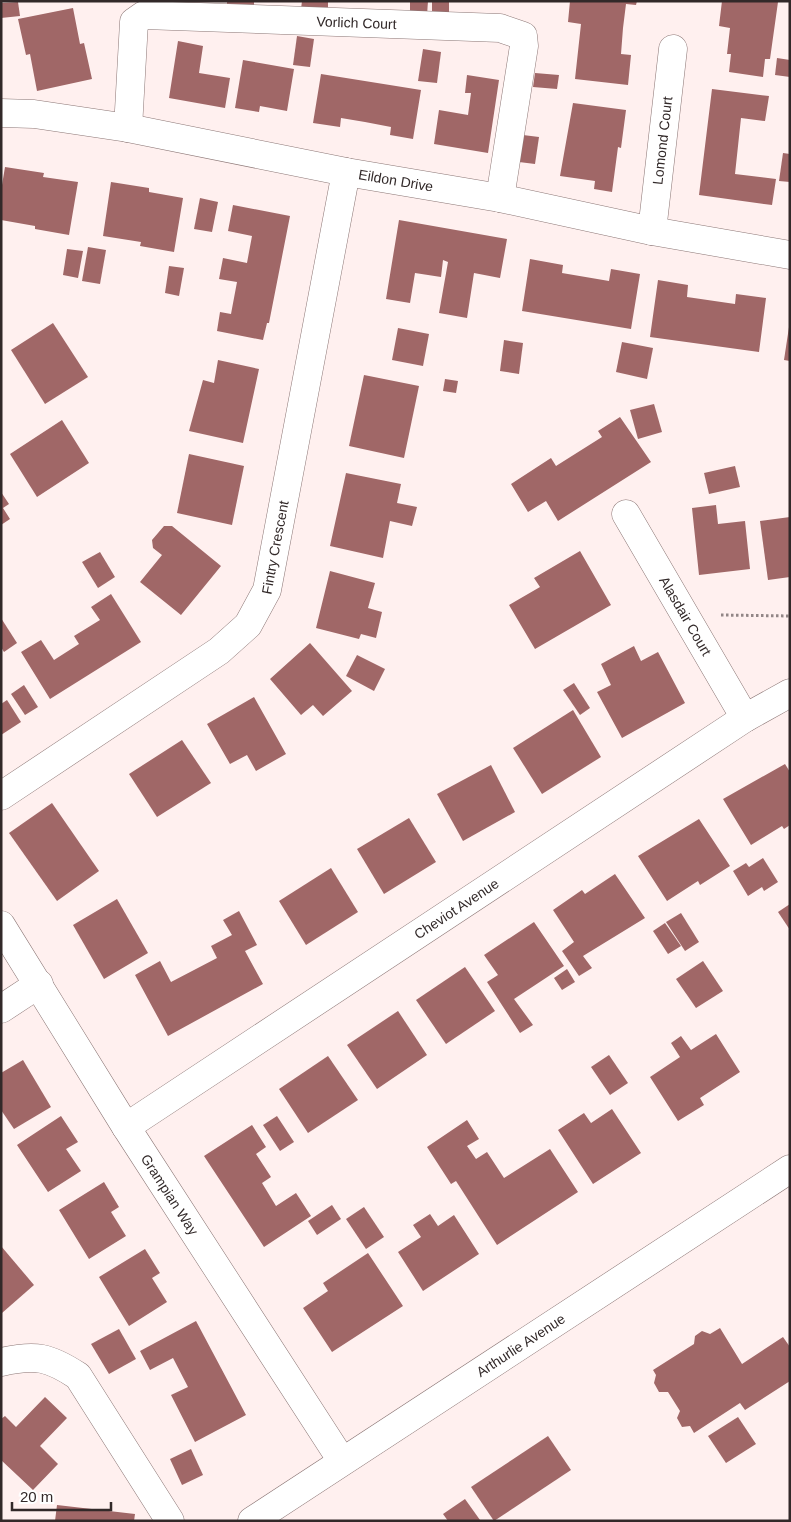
<svg xmlns="http://www.w3.org/2000/svg" width="791" height="1522" font-family="Helvetica,sans-serif">
<style>
.building{fill:#a06767}
.lines{fill:none;stroke-linecap:round;stroke-linejoin:round}
.minor-casing{stroke:#8c7776;stroke-width:29}
.path{stroke:#928686;stroke-width:3;stroke-dasharray:2.5 2.5;stroke-linecap:butt}
.minor{stroke:#fff;stroke-width:28}
.labels{text-anchor:middle;dominant-baseline:central;stroke-width:4.5;stroke-linejoin:round;paint-order:stroke}
.street-label{font-size:14px;fill:#322929;stroke:#fff}
</style>
<rect width="100%" height="100%" fill="#fff0ef"/>
<g class="building">
<rect x="227" y="1" width="27" height="5"/>
<path d="M 302,1 L 328,1 L 328,10 L 301,9 Z"/>
<path d="M 410,1 L 428,1 L 427,15 L 410,14 Z"/>
<path d="M 432,1 L 449,1 L 449,13 L 432,12 Z"/>
<path d="M 570,1 L 637,1 L 636,5 L 626,4 L 623,28 L 621,54 L 631,55 L 628,85 L 575,79 L 581,24 L 568,22 Z"/>
<path d="M 722,1 L 778,2 L 770,59 L 765,59 L 763,77 L 729,72 L 731,54 L 727,54 L 730,28 L 719,26 Z"/>
<path d="M 18,2 L 20,16 L 1,18 L 1,3 Z"/>
<path d="M 73,8 L 80,44 L 84,43 L 92,79 L 37,91 L 30,54 L 26,55 L 18,19 Z"/>
<path d="M 297,36 L 314,39 L 310,67 L 293,65 Z"/>
<path d="M 178,41 L 203,46 L 199,73 L 230,78 L 225,108 L 169,98 Z"/>
<path d="M 423,49 L 441,52 L 437,83 L 418,81 Z"/>
<path d="M 777,58 L 790,60 L 790,77 L 775,75 Z"/>
<path d="M 243,60 L 294,69 L 287,111 L 260,106 L 259,112 L 235,108 Z"/>
<path d="M 535,73 L 559,75 L 557,89 L 533,87 Z"/>
<path d="M 321,74 L 421,90 L 413,139 L 390,135 L 391,127 L 365,122 L 341,118 L 340,127 L 313,123 Z"/>
<path d="M 467,75 L 499,80 L 488,153 L 434,144 L 439,110 L 468,115 L 471,93 L 465,93 Z"/>
<path d="M 712,89 L 769,96 L 765,121 L 741,118 L 735,174 L 776,179 L 772,205 L 699,195 Z"/>
<path d="M 573,103 L 626,110 L 621,148 L 618,147 L 612,192 L 594,189 L 595,181 L 560,176 Z"/>
<path d="M 523,135 L 539,137 L 535,164 L 519,162 Z"/>
<path d="M 783,153 L 790,154 L 790,182 L 779,181 Z"/>
<path d="M 5,167 L 44,173 L 43,177 L 78,182 L 69,235 L 35,229 L 35,226 L 1,220 L 1,191 Z"/>
<path d="M 111,182 L 149,188 L 149,192 L 183,198 L 174,252 L 140,246 L 141,242 L 103,236 Z"/>
<path d="M 200,198 L 218,202 L 212,232 L 194,229 Z"/>
<path d="M 233,205 L 290,216 L 269,323 L 267,323 L 263,340 L 217,331 L 220,312 L 231,314 L 237,282 L 219,279 L 223,258 L 247,263 L 252,236 L 228,231 Z"/>
<path d="M 399,220 L 507,239 L 500,278 L 474,273 L 467,318 L 439,313 L 448,262 L 443,260 L 441,277 L 415,273 L 410,303 L 386,299 Z"/>
<path d="M 88,247 L 106,250 L 100,284 L 82,281 Z"/>
<path d="M 67,249 L 83,251 L 78,278 L 63,275 Z"/>
<path d="M 530,259 L 563,265 L 562,273 L 609,281 L 611,269 L 640,274 L 631,329 L 522,311 Z"/>
<path d="M 169,266 L 184,268 L 179,296 L 165,293 Z"/>
<path d="M 658,280 L 688,285 L 687,297 L 735,304 L 736,294 L 766,298 L 759,352 L 650,337 Z"/>
<path d="M 53,323 L 88,377 L 45,404 L 11,350 Z"/>
<path d="M 789,327 L 790,327 L 790,361 L 784,360 Z"/>
<path d="M 398,328 L 429,334 L 423,366 L 392,360 Z"/>
<path d="M 504,340 L 523,343 L 519,374 L 500,371 Z"/>
<path d="M 622,342 L 653,348 L 647,379 L 616,372 Z"/>
<path d="M 218,360 L 259,369 L 243,443 L 189,431 L 203,380 L 214,383 Z"/>
<path d="M 364,375 L 419,386 L 404,458 L 349,446 Z"/>
<path d="M 445,379 L 458,381 L 456,393 L 443,391 Z"/>
<path d="M 654,404 L 662,432 L 638,439 L 630,410 Z"/>
<path d="M 620,417 L 651,462 L 558,521 L 546,501 L 528,512 L 511,484 L 551,458 L 556,466 L 602,437 L 598,431 Z"/>
<path d="M 62,420 L 89,463 L 37,497 L 10,454 Z"/>
<path d="M 189,454 L 244,466 L 232,525 L 177,513 Z"/>
<path d="M 735,466 L 740,487 L 709,494 L 704,473 Z"/>
<path d="M 346,473 L 401,484 L 397,503 L 417,507 L 412,526 L 390,521 L 383,558 L 330,546 Z"/>
<path d="M 1,492 L 9,504 L 3,508 L 10,519 L 1,525 Z"/>
<path d="M 716,505 L 718,524 L 745,521 L 750,569 L 699,575 L 692,508 Z"/>
<path d="M 790,517 L 790,577 L 768,580 L 760,521 Z"/>
<path d="M 164,526 L 172,526 L 221,566 L 181,615 L 140,582 L 162,555 L 153,548 L 152,540 Z"/>
<path d="M 580,551 L 611,605 L 535,649 L 509,605 L 540,587 L 534,578 Z"/>
<path d="M 100,552 L 115,577 L 98,588 L 82,562 Z"/>
<path d="M 330,571 L 375,583 L 368,608 L 382,612 L 376,638 L 361,634 L 359,639 L 316,628 Z"/>
<path d="M 111,594 L 141,642 L 50,699 L 21,652 L 41,640 L 54,660 L 79,644 L 74,636 L 100,620 L 91,607 Z"/>
<path d="M 1,618 L 17,643 L 4,652 L 1,647 Z"/>
<path d="M 310,643 L 352,691 L 323,716 L 313,705 L 301,715 L 270,679 Z"/>
<path d="M 634,646 L 641,661 L 658,652 L 685,703 L 622,738 L 597,692 L 611,685 L 601,664 Z"/>
<path d="M 357,655 L 385,669 L 374,691 L 346,676 Z"/>
<path d="M 574,683 L 590,708 L 580,715 L 563,690 Z"/>
<path d="M 24,685 L 38,707 L 25,715 L 11,694 Z"/>
<path d="M 254,697 L 286,754 L 256,771 L 247,755 L 230,764 L 207,724 Z"/>
<path d="M 7,700 L 21,722 L 1,735 L 1,704 Z"/>
<path d="M 573,710 L 601,757 L 542,794 L 513,748 Z"/>
<path d="M 182,740 L 211,783 L 157,817 L 129,774 Z"/>
<path d="M 785,764 L 790,772 L 790,825 L 784,829 L 782,826 L 751,845 L 723,799 Z"/>
<path d="M 491,765 L 515,812 L 463,841 L 437,794 Z"/>
<path d="M 52,803 L 99,871 L 57,901 L 9,833 Z"/>
<path d="M 409,818 L 436,862 L 384,894 L 357,849 Z"/>
<path d="M 699,819 L 730,866 L 700,885 L 698,881 L 667,901 L 638,856 Z"/>
<path d="M 763,858 L 778,882 L 764,891 L 762,887 L 748,896 L 733,871 L 746,863 L 749,867 Z"/>
<path d="M 331,868 L 358,912 L 306,945 L 279,901 Z"/>
<path d="M 615,874 L 645,918 L 583,956 L 592,968 L 579,976 L 562,951 L 574,942 L 553,910 L 582,890 L 585,894 Z"/>
<path d="M 117,899 L 148,953 L 104,979 L 73,925 Z"/>
<path d="M 790,904 L 790,930 L 778,912 Z"/>
<path d="M 239,911 L 257,945 L 245,951 L 263,984 L 168,1036 L 135,975 L 160,961 L 171,982 L 217,958 L 211,946 L 232,935 L 223,920 Z"/>
<path d="M 681,913 L 699,942 L 685,951 L 666,922 Z"/>
<path d="M 534,922 L 564,966 L 514,999 L 533,1025 L 520,1033 L 487,982 L 498,975 L 484,955 Z"/>
<path d="M 665,923 L 681,946 L 668,954 L 653,931 Z"/>
<path d="M 703,961 L 723,991 L 696,1008 L 676,979 Z"/>
<path d="M 465,967 L 495,1011 L 446,1044 L 416,1000 Z"/>
<path d="M 567,969 L 575,982 L 562,990 L 554,978 Z"/>
<path d="M 398,1011 L 427,1055 L 377,1089 L 347,1045 Z"/>
<path d="M 716,1034 L 740,1072 L 700,1098 L 704,1105 L 678,1121 L 650,1077 L 680,1057 L 671,1043 L 681,1036 L 691,1050 Z"/>
<path d="M 609,1055 L 628,1083 L 610,1095 L 591,1067 Z"/>
<path d="M 328,1056 L 358,1100 L 308,1133 L 279,1089 Z"/>
<path d="M 23,1060 L 51,1107 L 14,1129 L 1,1110 L 1,1073 Z"/>
<path d="M 612,1109 L 641,1153 L 593,1184 L 558,1130 L 584,1113 L 591,1123 Z"/>
<path d="M 61,1116 L 78,1142 L 66,1149 L 81,1171 L 48,1192 L 17,1145 Z"/>
<path d="M 277,1116 L 294,1142 L 280,1151 L 263,1125 Z"/>
<path d="M 467,1120 L 479,1139 L 467,1146 L 476,1159 L 487,1152 L 504,1178 L 550,1149 L 578,1192 L 497,1245 L 456,1181 L 451,1184 L 427,1147 Z"/>
<path d="M 252,1125 L 266,1147 L 256,1154 L 271,1177 L 262,1183 L 276,1206 L 296,1193 L 311,1216 L 264,1247 L 204,1156 Z"/>
<path d="M 104,1182 L 119,1207 L 111,1212 L 126,1236 L 89,1259 L 59,1210 Z"/>
<path d="M 332,1205 L 341,1219 L 317,1235 L 308,1221 Z"/>
<path d="M 364,1207 L 384,1237 L 366,1249 L 346,1219 Z"/>
<path d="M 430,1214 L 438,1226 L 454,1215 L 479,1254 L 423,1291 L 398,1252 L 421,1237 L 413,1225 Z"/>
<path d="M 1,1246 L 34,1285 L 2,1313 L 1,1312 Z"/>
<path d="M 145,1249 L 160,1273 L 152,1278 L 167,1302 L 129,1326 L 99,1277 Z"/>
<path d="M 368,1253 L 403,1306 L 332,1352 L 303,1308 L 328,1291 L 323,1283 Z"/>
<path d="M 196,1321 L 246,1415 L 195,1442 L 171,1395 L 188,1387 L 173,1358 L 150,1370 L 140,1351 Z"/>
<path d="M 720,1328 L 742,1364 L 783,1337 L 790,1347 L 790,1381 L 745,1410 L 740,1403 L 694,1433 L 690,1426 L 682,1427 L 677,1418 L 680,1411 L 668,1392 L 659,1392 L 654,1383 L 656,1375 L 653,1370 L 694,1344 L 695,1336 L 702,1331 L 710,1334 Z"/>
<path d="M 119,1329 L 136,1359 L 109,1374 L 91,1344 Z"/>
<path d="M 45,1397 L 67,1418 L 40,1446 L 58,1464 L 33,1490 L 1,1460 L 1,1419 L 5,1416 L 16,1427 Z"/>
<path d="M 738,1417 L 756,1444 L 726,1463 L 708,1436 Z"/>
<path d="M 548,1436 L 571,1470 L 494,1521 L 471,1487 Z"/>
<path d="M 191,1449 L 203,1475 L 182,1485 L 170,1459 Z"/>
<path d="M 465,1499 L 480,1520 L 448,1521 L 443,1514 Z"/>
<path d="M 57,1505 L 135,1514 L 134,1521 L 55,1521 Z"/>
</g>
<g class="lines">
<g class="minor-casing">
<g id="minor">
<path id="s1" d="M 1,113 L 34,114 L 128,128 L 346,172 L 500,198 L 652,231 L 790,255"/>
<path id="s2" d="M 128,128 L 134,22 L 144,15 L 500,28 L 523,36 L 524,46 L 500,198"/>
<path id="s3" d="M 652,231 L 673,49"/>
<path id="s4" d="M 626,514 L 745,718"/>
<path id="s5" d="M 1,796 L 219,651 L 248,625 L 267,590 L 346,172"/>
<path id="s6" d="M 1,925 L 126,1127 L 342,1461"/>
<path d="M 1,1009 L 39,984"/>
<path id="s7" d="M 126,1127 L 745,718 L 790,693"/>
<path d="M 1,1362 C 36,1354 49,1357 78,1376 L 170,1521"/>
<path id="s8" d="M 252,1521 L 790,1169"/>
</g>
</g>
<path class="path" d="M 721,615 L 790,616"/>
<use href="#minor" class="minor"/>
</g>
<g class="labels">
<g class="street-label">
<text stroke="none"><textPath href="#s2" startOffset="331">Vorlich Court</textPath></text>
<text stroke="none"><textPath href="#s3" startOffset="91">Lomond Court</textPath></text>
<text stroke="none"><textPath href="#s1" startOffset="401">Eildon Drive</textPath></text>
<text stroke="none"><textPath href="#s5" startOffset="384">Fintry Crescent</textPath></text>
<text stroke="none"><textPath href="#s4" startOffset="118">Alasdair Court</textPath></text>
<text stroke="none"><textPath href="#s7" startOffset="396">Cheviot Avenue</textPath></text>
<text stroke="none"><textPath href="#s6" startOffset="318">Grampian Way</textPath></text>
<text stroke="none"><textPath href="#s8" startOffset="321">Arthurlie Avenue</textPath></text>
</g>
</g>
<rect width="791" height="1522" fill="none" stroke="#322929" stroke-width="5"/>
<path d="M12 1502v8h99v-8" fill="none" stroke="#322929" stroke-width="2.5"/>
<text x="20" y="1502" font-size="15" fill="#322929" stroke="#ffffff" stroke-width="4" paint-order="stroke">20 m</text>
</svg>
